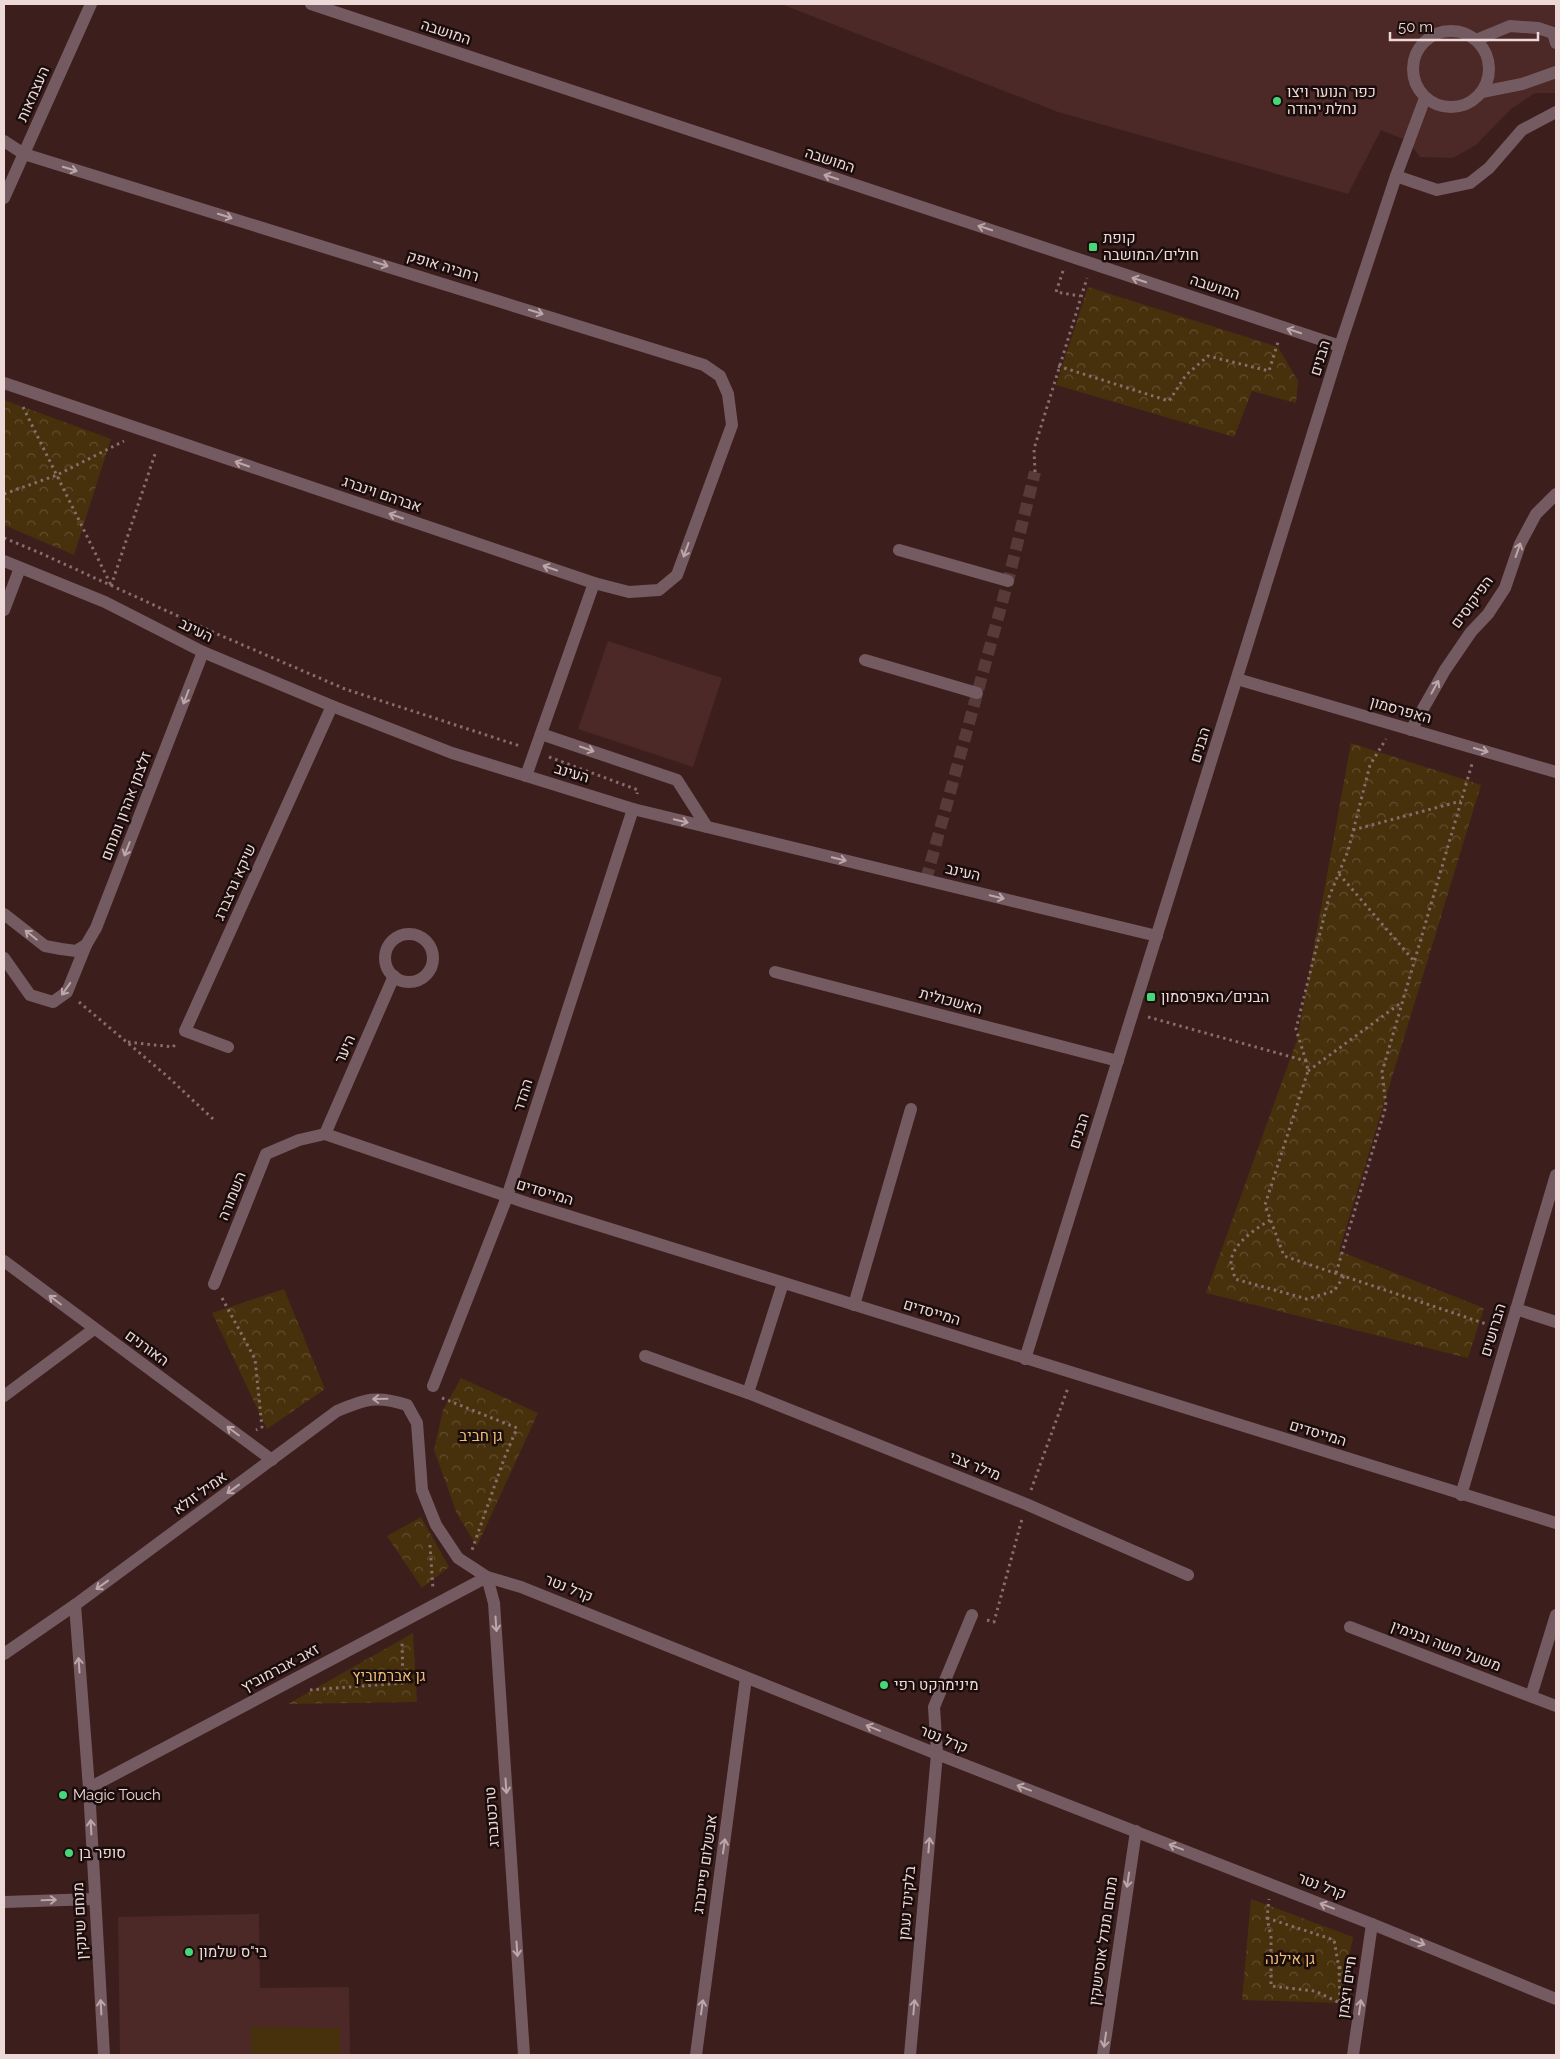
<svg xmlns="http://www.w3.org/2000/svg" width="1560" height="2059" font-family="Raleway,Heebo,sans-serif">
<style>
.built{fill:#4c2826}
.park{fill:url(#park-crowns)}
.pitch{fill:#47300c}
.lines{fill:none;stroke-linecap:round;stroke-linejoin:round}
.minor-tunnel{stroke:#573b39;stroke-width:12;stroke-dasharray:12 6;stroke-linecap:butt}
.path{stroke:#876e6c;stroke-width:3;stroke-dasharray:2.5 4;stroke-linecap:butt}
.minor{stroke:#745b62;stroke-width:12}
.oneway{stroke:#bda7a8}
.poi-dot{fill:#46d77a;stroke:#1a0d0c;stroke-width:2}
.labels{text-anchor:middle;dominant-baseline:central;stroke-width:5;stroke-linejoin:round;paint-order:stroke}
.street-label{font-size:15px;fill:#edd9d7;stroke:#1a0d0c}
.poi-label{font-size:15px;fill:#edd9d7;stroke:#1a0d0c;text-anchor:start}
.park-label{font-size:15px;fill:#f0be76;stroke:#1a0d0c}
</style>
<defs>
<pattern id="park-crowns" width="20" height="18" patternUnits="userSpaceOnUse" patternTransform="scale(1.25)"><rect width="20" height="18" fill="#47300c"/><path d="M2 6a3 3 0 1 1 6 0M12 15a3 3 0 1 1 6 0" fill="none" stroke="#624d2f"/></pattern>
</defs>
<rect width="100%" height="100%" fill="#3c1f1d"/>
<g class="built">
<path d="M 781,4 L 1556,4 L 1556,93 L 1535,93 L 1511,109 L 1476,145 L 1453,158 L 1420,157 L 1408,141 L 1381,130 L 1348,194 L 1058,112 Z"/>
<path d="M 608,641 L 722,678 L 693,767 L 578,729 Z"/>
<path d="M 259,1914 L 260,1988 L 349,1987 L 350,2055 L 120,2055 L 118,1917 Z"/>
</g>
<g class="park">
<path d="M 1088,287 L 1278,347 L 1298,381 L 1296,403 L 1252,391 L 1234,437 L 1056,385 Z"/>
<path d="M 4,400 L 111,439 L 74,555 L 4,525 Z"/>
<path d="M 1351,743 L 1481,785 L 1339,1251 L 1484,1308 L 1468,1358 L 1206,1293 L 1297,1040 Z"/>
<path d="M 284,1289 L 325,1389 L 267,1429 L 212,1313 Z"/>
<path d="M 461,1378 L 538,1413 L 477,1546 L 457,1514 L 434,1450 L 443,1410 Z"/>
<path d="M 421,1517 L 449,1567 L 422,1588 L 387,1536 Z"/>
<path d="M 413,1633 L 417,1702 L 288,1704 Z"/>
<path d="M 1251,1899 L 1353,1937 L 1340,2003 L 1242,2000 Z"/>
</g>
<path class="pitch" d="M 251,2027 L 340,2028 L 340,2055 L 251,2055 Z"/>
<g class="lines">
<path class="minor-tunnel" d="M 926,880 L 1008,581 L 1035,472"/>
<g class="path">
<path d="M 1063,271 L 1056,292 L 1080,296"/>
<path d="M 1058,366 L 1169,401 L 1186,375 L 1208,356 L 1269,371 L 1278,342"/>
<path d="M 23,407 L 111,585"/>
<path d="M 1035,472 L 1034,449 L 1087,278"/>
<path d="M 4,494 L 57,475 L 124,441"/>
<path d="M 4,538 L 38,552 L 215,633 L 345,689 L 520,746"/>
<path d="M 111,586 L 156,451"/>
<path d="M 549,757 L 638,790 L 637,794"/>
<path d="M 1353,830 L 1461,801"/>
<path d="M 1339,874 L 1414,961"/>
<path d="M 79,1002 L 167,1076 L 213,1119"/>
<path d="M 1148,1017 L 1306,1061 L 1308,1071 L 1265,1205 L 1284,1256 L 1495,1327"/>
<path d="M 128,1042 L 173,1047 L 177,1042"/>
<path d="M 1306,1061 L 1296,1029 L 1329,897 L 1348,851 L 1370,765 L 1386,739"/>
<path d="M 1308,1071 L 1402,1002"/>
<path d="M 1270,1220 C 1257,1228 1231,1244 1231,1263 C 1232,1268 1234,1274 1235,1279 L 1307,1299 L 1334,1291 L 1344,1276"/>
<path d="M 1336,1273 L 1386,1106 L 1382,1072 L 1472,764"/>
<path d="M 222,1298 L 255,1359 L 262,1427 L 256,1430"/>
<path d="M 442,1398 L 517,1428 L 504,1459 L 472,1550"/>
<path d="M 1031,1490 L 1068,1388"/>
<path d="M 430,1545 L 433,1589"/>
<path d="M 987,1620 L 994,1622 L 1022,1519"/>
<path d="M 310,1690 L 403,1683 L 402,1640"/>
<path d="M 1267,1918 L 1334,1940 L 1339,1968 L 1340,2003 L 1315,1991 L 1271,1986 L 1271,1937 L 1267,1918 L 1269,1899"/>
<path d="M 1339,1968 L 1350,1964"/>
</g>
<g class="minor">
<path d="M 311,4 L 1340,346"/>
<circle cx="1451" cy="69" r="38"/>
<path d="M 1476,40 L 1510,26 L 1538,28 L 1553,33 L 1556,43"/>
<path d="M 1482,92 L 1522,84 L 1556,72"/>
<path d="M 4,141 L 24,154 L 704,365 L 720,376 L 728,394 L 732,425 L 677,575 L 659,590 L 629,592 L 594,583 L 4,383"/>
<path d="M 1396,176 L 1437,190 L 1470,183 L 1489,168 L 1522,130 L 1556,112"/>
<path d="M 4,198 L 91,4"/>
<path d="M 899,550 L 1008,581"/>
<path d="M 4,561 L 105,602 L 203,652 L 332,706 L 452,753 L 633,809 L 1157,936"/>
<path d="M 4,610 L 20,568"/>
<path d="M 865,660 L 977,693"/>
<path d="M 1237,679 L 1556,772"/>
<path d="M 1411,730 L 1445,670 L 1471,632 L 1488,614 L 1505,588 L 1520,544 L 1536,514 L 1556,494"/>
<path d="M 541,734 L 677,780 L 707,827"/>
<path d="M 526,776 L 594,583"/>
<path d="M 4,914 L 45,946 L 61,949 L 76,951 L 86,945 L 96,928 L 203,652"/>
<circle cx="409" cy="958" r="24"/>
<path d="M 4,958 L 30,995 L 53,1002 L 67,992 L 86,945"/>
<path d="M 775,972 L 1118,1061"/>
<path d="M 228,1047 L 185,1031 L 332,706"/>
<path d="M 325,1134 L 394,976"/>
<path d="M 4,1261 L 272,1460"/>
<path d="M 783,1283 L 748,1393 L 1026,1504 L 1188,1575"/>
<path d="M 214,1284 L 266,1154 L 299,1140 L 325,1134 L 527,1203 L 1556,1523"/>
<path d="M 854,1305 L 911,1109"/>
<path d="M 1516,1309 L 1556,1322"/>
<path d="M 645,1356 L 748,1393"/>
<path d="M 1025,1359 L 1340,346 L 1396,176 L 1425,98"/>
<path d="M 433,1386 L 507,1197 L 633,809"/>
<path d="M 4,1396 L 94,1329"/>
<path d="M 1461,1495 L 1556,1175"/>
<path d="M 75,1605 L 89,1788 L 104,2055"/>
<path d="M 1350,1627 L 1556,1706"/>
<path d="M 4,1654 L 75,1605 L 337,1411 C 366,1399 376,1395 407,1405 L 417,1423 L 422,1490 L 436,1525 L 458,1558 L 487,1577 L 521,1587 L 937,1754 L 1372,1924 L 1556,1999"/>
<path d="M 1531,1696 L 1556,1615"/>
<path d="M 89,1788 L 487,1577 L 494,1603 L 524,2055"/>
<path d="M 4,1902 L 95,1899"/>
<path d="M 696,2055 L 746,1678"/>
<path d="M 910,2055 L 937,1754 L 934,1707 L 972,1615"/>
<path d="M 1103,2055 L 1136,1831"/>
<path d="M 1353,2055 L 1372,1924"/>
</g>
</g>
<defs><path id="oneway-shaft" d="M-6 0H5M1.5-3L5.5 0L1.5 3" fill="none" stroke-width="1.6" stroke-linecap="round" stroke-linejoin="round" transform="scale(1.25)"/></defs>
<g class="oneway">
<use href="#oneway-shaft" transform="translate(70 169) rotate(17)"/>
<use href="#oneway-shaft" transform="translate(831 177) rotate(-162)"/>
<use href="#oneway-shaft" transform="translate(225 216) rotate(17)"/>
<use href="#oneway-shaft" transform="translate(985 228) rotate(-162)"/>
<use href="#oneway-shaft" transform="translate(381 264) rotate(17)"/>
<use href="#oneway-shaft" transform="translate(1139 280) rotate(-162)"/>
<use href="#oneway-shaft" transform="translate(536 312) rotate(17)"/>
<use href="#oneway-shaft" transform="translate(1294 331) rotate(-162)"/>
<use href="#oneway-shaft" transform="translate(242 464) rotate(-161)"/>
<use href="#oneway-shaft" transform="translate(396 516) rotate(-161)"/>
<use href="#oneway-shaft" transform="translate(686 550) rotate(110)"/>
<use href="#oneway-shaft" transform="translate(1518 550) rotate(-71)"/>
<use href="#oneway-shaft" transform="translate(550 568) rotate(-161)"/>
<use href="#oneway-shaft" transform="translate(1435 687) rotate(-61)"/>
<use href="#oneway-shaft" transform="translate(186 697) rotate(111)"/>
<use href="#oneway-shaft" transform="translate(587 749) rotate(19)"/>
<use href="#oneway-shaft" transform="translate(1481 750) rotate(16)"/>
<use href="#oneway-shaft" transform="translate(681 821) rotate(14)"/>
<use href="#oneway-shaft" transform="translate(127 849) rotate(111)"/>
<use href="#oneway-shaft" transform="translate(839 859) rotate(14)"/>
<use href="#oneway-shaft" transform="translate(997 897) rotate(13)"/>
<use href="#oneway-shaft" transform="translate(31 935) rotate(-141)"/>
<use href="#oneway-shaft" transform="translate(66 989) rotate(125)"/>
<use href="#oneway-shaft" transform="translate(55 1300) rotate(-143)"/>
<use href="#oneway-shaft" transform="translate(380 1399) rotate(179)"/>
<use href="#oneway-shaft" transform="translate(233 1431) rotate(-143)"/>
<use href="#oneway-shaft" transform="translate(233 1489) rotate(144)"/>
<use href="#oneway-shaft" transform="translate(102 1585) rotate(144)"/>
<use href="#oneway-shaft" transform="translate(496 1624) rotate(86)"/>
<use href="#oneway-shaft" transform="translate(79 1665) rotate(-94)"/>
<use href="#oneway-shaft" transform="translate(873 1728) rotate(-158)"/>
<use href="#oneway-shaft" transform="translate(506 1786) rotate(86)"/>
<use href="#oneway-shaft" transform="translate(1024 1788) rotate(-159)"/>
<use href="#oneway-shaft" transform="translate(91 1827) rotate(-93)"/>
<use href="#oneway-shaft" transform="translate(929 1845) rotate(-85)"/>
<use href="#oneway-shaft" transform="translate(724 1846) rotate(-82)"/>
<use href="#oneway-shaft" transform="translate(1176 1847) rotate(-159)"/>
<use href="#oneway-shaft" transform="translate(1128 1880) rotate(98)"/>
<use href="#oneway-shaft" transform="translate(49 1900) rotate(-2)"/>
<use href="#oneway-shaft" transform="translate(1327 1906) rotate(-159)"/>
<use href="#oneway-shaft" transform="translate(1418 1942) rotate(22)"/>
<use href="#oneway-shaft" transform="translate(517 1949) rotate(86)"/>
<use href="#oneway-shaft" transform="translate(101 2007) rotate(-93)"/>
<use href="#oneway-shaft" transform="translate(702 2007) rotate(-82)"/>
<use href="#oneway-shaft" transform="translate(914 2007) rotate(-85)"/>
<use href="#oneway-shaft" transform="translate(1360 2007) rotate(-82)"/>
<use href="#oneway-shaft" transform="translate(1105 2040) rotate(98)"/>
</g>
<g class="poi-dot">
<circle cx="1277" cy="101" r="5"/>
<rect x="1088" y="242" width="10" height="10" rx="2.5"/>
<rect x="1146" y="992" width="10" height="10" rx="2.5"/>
<circle cx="884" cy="1685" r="5"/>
<circle cx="63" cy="1795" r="5"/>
<circle cx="69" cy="1853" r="5"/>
<circle cx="189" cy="1952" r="5"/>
</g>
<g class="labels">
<g class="street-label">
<text transform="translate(446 32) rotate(18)">המושבה</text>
<text transform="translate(33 94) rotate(-66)">העצמאות</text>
<text transform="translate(830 160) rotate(18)">המושבה</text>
<text transform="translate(443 266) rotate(17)">רחביה אופק</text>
<text transform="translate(1215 287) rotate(18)">המושבה</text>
<text transform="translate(1320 358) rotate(-73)">הבנים</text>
<text transform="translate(382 494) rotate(19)">אברהם וינברג</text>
<text transform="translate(1472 602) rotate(-54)">הפיקוסים</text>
<text transform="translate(196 630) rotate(26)">העינב</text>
<text transform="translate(1401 710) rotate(16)">האפרסמון</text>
<text transform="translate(1200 745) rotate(-73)">הבנים</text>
<text transform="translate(572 773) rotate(17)">העינב</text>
<text transform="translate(126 806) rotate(-69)">זלצמן אהרון ומנחם</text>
<text transform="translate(963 872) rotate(13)">העינב</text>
<text transform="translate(235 882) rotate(-66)">שיקא גרצברג</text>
<text transform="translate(951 1001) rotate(15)">האשכולית</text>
<text transform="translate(345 1049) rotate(-66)">היער</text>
<text transform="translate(523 1095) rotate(-72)">ההדר</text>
<text transform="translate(1079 1131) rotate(-73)">הבנים</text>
<text transform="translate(545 1192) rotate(17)">המייסדים</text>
<text transform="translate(232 1196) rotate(-68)">השמורה</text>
<text transform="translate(932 1312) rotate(17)">המייסדים</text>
<text transform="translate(1493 1330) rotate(-73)">הברושים</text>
<text transform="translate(147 1348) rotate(36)">האורנים</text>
<text transform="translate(1318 1433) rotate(17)">המייסדים</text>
<text transform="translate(975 1466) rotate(22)">מילר צבי</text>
<text transform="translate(200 1493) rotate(-36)">אמיל זולא</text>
<text transform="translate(569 1588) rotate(22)">קרל נטר</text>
<text transform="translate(1446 1646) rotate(21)">משעל משה ובנימין</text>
<text transform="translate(280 1668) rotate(-28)">זאב אברמוביץ</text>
<text transform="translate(944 1739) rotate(22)">קרל נטר</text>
<text transform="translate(492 1817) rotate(-94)">טרכטנברג</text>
<text transform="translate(705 1864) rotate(-82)">אבשלום פיינברג</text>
<text transform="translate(1322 1886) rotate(21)">קרל נטר</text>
<text transform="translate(907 1903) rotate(-85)">בלקינד נעמן</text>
<text transform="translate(80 1921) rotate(-93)">מנחם שינקין</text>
<text transform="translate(1103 1941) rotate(-82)">מנחם מנדל אוסישקין</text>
<text transform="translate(1347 1987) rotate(-82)">חיים ויצמן</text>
</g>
<g class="poi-label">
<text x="1287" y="92">כפר הנוער ויצו<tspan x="1287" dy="17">נחלת יהודה</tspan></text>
<text x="1103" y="238">קופת<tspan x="1103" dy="17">חולים/המושבה</tspan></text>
<text x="1161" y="997">הבנים/האפרסמון</text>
<text x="894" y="1685">מינימרקט רפי</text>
<text x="73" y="1795">Magic Touch</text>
<text x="79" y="1853">סופר בן</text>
<text x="199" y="1952">בי"ס שלמון</text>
</g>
<g class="park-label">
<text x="481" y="1436">גן חביב</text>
<text x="389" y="1676">גן אברמוביץ</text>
<text x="1290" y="1959">גן אילנה</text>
</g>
</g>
<rect width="1560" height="2059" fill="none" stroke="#edd9d7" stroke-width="10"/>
<path d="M1390 32v8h148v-8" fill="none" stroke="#edd9d7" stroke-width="2.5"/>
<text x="1398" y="32" font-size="15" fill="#edd9d7" stroke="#1a0d0c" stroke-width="4" paint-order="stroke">50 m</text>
</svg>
